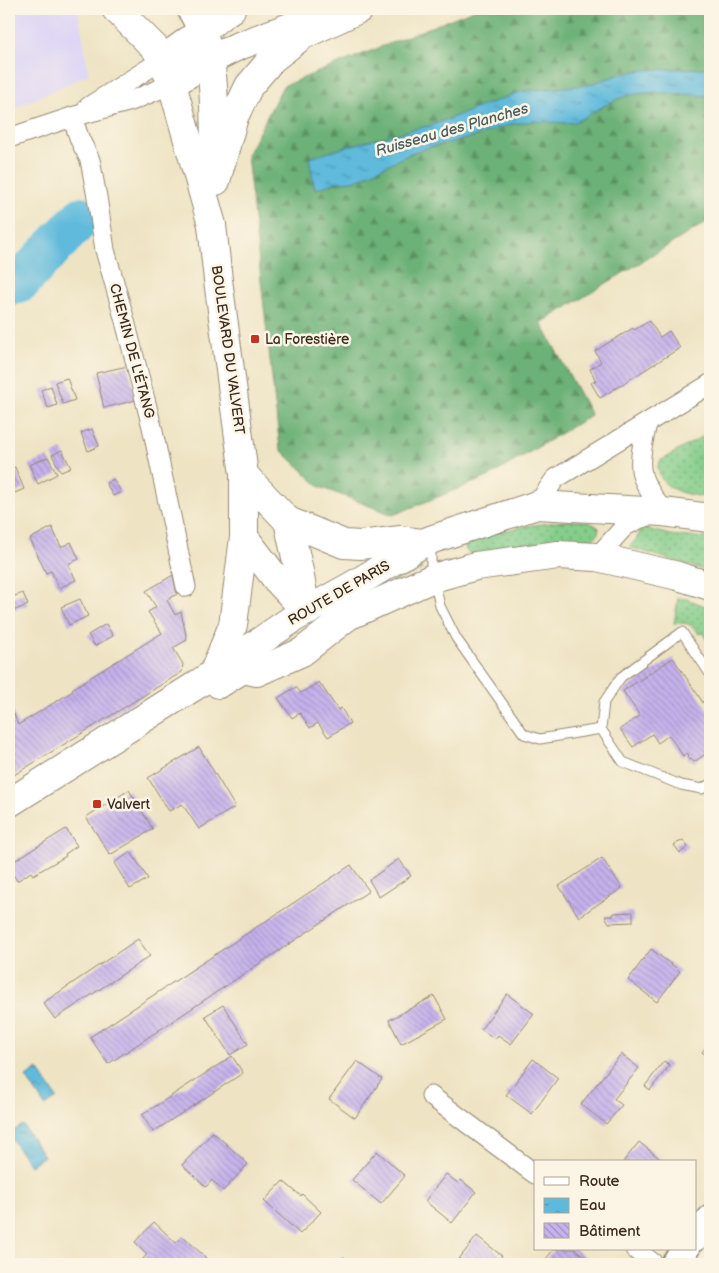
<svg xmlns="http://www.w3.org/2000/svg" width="719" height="1273" font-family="'Balsamiq Sans',sans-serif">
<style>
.built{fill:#ddd5f6}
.grass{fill:url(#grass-dots);stroke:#607c54}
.forest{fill:url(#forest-firs);stroke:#546e4a}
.water{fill:url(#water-ripples);stroke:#4c727d}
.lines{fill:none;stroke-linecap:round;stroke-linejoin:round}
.river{stroke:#5ebadc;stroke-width:41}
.building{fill:url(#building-back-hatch)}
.lane-casing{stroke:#948771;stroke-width:11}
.street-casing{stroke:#948771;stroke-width:21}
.secondary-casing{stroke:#948771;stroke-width:29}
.primary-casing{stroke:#948771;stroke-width:30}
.lane{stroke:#fff;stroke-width:9}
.street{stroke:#fff;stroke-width:19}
.secondary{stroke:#fff;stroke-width:26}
.primary{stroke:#fff;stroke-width:28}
.poi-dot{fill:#c8321e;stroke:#fcf5e5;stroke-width:2}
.labels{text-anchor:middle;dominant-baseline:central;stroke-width:5;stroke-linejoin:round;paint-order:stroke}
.poi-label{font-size:14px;fill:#3b2a1e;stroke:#fcf5e5;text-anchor:start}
.street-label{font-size:14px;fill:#3b2a1e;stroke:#fcf5e5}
.water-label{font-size:15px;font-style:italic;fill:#475c60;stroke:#fcf5e5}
</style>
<defs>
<pattern id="grass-dots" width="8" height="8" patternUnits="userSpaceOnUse" patternTransform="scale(1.25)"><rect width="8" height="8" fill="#85ce8b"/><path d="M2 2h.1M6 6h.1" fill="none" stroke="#6ea771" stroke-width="1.8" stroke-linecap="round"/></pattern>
<pattern id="forest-firs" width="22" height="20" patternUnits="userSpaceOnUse" patternTransform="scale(1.25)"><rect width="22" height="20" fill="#6cb177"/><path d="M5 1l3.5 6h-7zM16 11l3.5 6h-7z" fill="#5a9061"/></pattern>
<pattern id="water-ripples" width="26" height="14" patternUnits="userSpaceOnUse" patternTransform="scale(1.25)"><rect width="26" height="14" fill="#5ebadc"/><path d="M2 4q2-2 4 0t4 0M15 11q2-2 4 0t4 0" fill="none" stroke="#4f97b2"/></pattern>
<pattern id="building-back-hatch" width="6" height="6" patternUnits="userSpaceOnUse" patternTransform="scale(1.25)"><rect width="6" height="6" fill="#c6b2ed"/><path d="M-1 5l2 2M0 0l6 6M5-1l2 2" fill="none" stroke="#a291bf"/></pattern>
</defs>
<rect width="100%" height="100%" fill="#fcf5e5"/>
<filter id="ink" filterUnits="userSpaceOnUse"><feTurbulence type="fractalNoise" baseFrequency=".02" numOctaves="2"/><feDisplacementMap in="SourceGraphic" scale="10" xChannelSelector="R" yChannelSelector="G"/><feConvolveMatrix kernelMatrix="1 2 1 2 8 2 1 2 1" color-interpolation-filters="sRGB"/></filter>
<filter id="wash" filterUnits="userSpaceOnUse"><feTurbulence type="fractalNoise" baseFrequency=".0096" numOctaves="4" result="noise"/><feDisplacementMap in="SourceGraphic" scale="20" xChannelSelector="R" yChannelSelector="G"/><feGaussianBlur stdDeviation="1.12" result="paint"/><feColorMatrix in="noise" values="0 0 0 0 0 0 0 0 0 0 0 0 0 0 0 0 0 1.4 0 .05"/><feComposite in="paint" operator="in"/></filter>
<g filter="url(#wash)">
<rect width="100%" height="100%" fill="#eee4c4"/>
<path class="built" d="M 9,9 L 78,9 L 89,74 L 17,107 L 9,105 Z"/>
<g class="grass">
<path d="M 710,432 L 710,498 C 693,495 664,493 659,472 C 657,467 658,465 660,461 Z"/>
<path d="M 564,521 C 576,521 589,519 599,528 C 598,533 597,537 591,540 C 577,546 553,542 537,543 C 515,545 493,549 472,554 C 465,552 464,548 466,542 L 498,532 L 527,526 Z"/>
<path d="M 641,527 L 670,535 L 688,537 L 710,538 L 710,572 L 629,547 C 635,542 640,535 641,527 Z"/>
<path d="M 422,560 L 421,570 L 392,582 L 389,574 Z"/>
<path d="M 678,598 L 687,599 L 710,608 L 710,646 L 702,632 L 699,634 C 690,623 688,622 674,624 Z"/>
</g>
<path class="forest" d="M 476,9 L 710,9 L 710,220 L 541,323 L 591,415 L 490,476 L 393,515 L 320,487 L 280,449 L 247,155 L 283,86 Z"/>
<g class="water">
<path d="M 710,68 L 710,96 C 681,95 648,88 620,98 C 605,104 590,115 575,122 L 566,123 L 533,121 L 512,124 L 477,136 L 416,151 L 354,181 L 338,182 L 315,189 L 309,158 L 363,142 L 432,125 L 517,93 L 523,91 L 588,85 L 621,74 L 642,70 Z"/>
<path d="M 38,1069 L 57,1098 L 45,1106 L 26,1077 Z"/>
<path d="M 23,1125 L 44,1156 L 30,1166 L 9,1135 L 9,1134 Z"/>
</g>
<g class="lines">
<path class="river" d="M 9,286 L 21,281 L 82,217"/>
</g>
<g id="blocks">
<g class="building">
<path d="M 649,321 L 660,337 L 669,331 L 680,348 L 600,398 L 591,383 L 596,381 L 590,369 L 601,362 L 595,351 L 633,328 L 634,330 Z"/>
<path d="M 128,366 L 136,400 L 104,408 L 96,373 Z"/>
<path d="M 67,378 L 75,400 L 63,404 L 55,382 Z"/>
<path d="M 51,386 L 57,405 L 48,408 L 41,390 Z"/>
<path d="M 92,429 L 99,446 L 88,451 L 81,433 Z"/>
<path d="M 62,450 L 71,468 L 61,472 L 52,455 Z"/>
<path d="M 48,457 L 57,474 L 38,484 L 29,465 Z"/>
<path d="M 15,467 L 24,489 L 10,495 L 9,492 L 9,469 Z"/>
<path d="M 113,479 L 121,492 L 113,496 L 106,483 Z"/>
<path d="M 52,527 L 61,547 L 71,542 L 79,559 L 68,564 L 76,580 L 59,588 L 51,571 L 46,573 L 30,539 Z"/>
<path d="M 173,575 L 177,594 L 167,600 L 175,615 L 181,612 L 187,640 L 173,648 L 183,664 L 182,672 L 9,778 L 9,741 L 11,739 L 9,734 L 9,702 L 18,725 L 73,691 L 72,689 L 88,679 L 162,633 L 148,612 L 156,607 L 146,591 Z"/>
<path d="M 23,593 L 28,605 L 10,612 L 9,608 L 9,598 Z"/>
<path d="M 80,599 L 88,616 L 69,625 L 61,607 Z"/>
<path d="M 106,624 L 113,636 L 95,646 L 88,635 Z"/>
<path d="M 673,658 L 710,713 L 710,751 L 694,762 L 691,759 L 689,760 L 687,757 L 689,755 L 687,753 L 683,756 L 669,735 L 658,743 L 652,734 L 633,747 L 620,729 L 640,716 L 623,691 Z"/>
<path d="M 319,682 L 338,710 L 341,708 L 350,723 L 328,737 L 318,723 L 310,728 L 300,713 L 292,718 L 278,698 L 296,687 L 301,693 Z"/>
<path d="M 199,747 L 235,807 L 199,829 L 182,804 L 169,811 L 148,778 Z"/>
<path d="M 129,790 L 153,829 L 110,855 L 86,817 Z"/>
<path d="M 66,829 L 77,846 L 65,854 L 66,856 L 33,875 L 31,872 L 17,881 L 9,868 L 9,864 Z"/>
<path d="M 683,840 L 688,847 L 680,853 L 674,845 Z"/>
<path d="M 131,852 L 148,879 L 130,889 L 114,863 Z"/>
<path d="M 602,858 L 622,888 L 579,917 L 559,886 Z"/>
<path d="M 399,859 L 411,876 L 379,897 L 369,880 Z"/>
<path d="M 351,865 L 369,891 L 108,1064 L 90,1037 Z"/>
<path d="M 633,912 L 633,922 L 609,923 L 605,916 L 613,916 L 614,913 Z"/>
<path d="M 138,939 L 150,956 L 55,1019 L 43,1003 Z"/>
<path d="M 651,949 L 680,971 L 657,1002 L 628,980 Z"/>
<path d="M 507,994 L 534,1014 L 511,1044 L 498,1035 L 495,1039 L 481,1029 Z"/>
<path d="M 434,996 L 447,1019 L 401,1044 L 389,1020 Z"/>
<path d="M 223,1005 L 248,1044 L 230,1055 L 205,1016 Z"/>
<path d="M 710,1042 L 710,1059 L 702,1052 Z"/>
<path d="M 621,1054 L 639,1068 L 614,1099 L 622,1105 L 606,1124 L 581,1104 Z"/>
<path d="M 232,1056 L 243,1073 L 153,1132 L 142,1115 Z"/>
<path d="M 533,1059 L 558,1078 L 532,1114 L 506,1095 Z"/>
<path d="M 357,1061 L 382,1079 L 355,1118 L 329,1099 Z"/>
<path d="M 664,1061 L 670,1065 L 650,1090 L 645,1086 Z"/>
<path d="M 213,1132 L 248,1164 L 223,1191 L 212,1180 L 206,1187 L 182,1165 Z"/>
<path d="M 639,1142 L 664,1162 L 623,1162 Z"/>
<path d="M 377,1151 L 405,1176 L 381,1204 L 352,1180 Z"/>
<path d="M 446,1174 L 458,1183 L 461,1180 L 476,1192 L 452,1223 L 425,1201 Z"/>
<path d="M 283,1181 L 301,1196 L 302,1194 L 321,1212 L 300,1234 L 264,1201 Z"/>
<path d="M 154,1222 L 176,1243 L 183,1236 L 206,1258 L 201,1264 L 148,1264 L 143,1259 L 147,1254 L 135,1242 Z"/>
<path d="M 477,1236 L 502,1256 L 495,1264 L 455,1264 Z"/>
<path d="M 554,1249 L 575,1249 L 593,1263 L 592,1264 L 542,1264 Z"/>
<path d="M 343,1257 L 351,1264 L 337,1264 Z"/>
</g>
</g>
</g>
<g filter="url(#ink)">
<use href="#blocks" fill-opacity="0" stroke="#948771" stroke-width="1"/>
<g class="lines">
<g class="lane-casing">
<g id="lane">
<path d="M 432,545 L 431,553 L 431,565 L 440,606 L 456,638 L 524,734 L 540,739 L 601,729"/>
<path d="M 710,674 L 682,632 L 621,677 L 604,702 L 601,729 L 623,762 L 681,785 L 702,789 L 710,784"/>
</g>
</g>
<g class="street-casing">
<g id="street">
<path d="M 88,107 L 162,60"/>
<path d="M 72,117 L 80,140 L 90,160 L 97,197 L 105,250 L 125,321 L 152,427 L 186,587"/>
<path d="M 9,138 L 72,117 L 131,101 L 172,84"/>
<path d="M 537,505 L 555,479 L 710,384"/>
<path d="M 597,557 L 625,526 L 639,519 L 663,512 C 657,502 647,489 643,478 C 637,462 644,439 647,423"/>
<path d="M 431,1096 L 535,1174"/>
<path d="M 635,1249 L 654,1264"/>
</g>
</g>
<g class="secondary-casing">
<g id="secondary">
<path d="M 695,1238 L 710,1219"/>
<path d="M 674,1264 L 686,1249"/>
</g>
</g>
<g class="primary-casing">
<g id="primary">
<path d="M 116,9 L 156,49 L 162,60 L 172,84 L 212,225 L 218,280 L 244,475 L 244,537 L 233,625 L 213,674"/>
<path d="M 191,9 C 217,51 214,105 215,153"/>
<path d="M 162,60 L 202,31 L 223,14 L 231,9"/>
<path d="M 172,84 L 210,60 L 236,47 L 311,19"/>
<path d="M 216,181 L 234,117 L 249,86 L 272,59 L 303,35 L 359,9"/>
<path d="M 244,475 L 288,521 L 299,571 L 306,611"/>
<path d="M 288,521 L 344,544 L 360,545 L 401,540 L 423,543"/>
<path d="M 244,537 L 277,580 L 306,611 L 308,611"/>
<path d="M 219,684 L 243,669 L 257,672 L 302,652 L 348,616 L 433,578 L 476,566 L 558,555 L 597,557 L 678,576 L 710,586"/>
<path d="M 9,803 L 195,686 L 294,618 L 355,584 L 423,543 L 433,539 L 537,505 L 663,512 L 710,518"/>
</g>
</g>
<use href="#lane" class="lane"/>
<use href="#street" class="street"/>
<use href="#secondary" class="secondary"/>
<use href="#primary" class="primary"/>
</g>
</g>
<g class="poi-dot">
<rect x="250" y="334" width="10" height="10" rx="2.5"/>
<rect x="92" y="799" width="10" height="10" rx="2.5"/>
</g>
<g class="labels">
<g class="poi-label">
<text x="265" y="339">La Forestière</text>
<text x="107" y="804">Valvert</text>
</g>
<g class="street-label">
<text transform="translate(228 350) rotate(82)">BOULEVARD DU VALVERT</text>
<text transform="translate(132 351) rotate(75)">CHEMIN DE L'ÉTANG</text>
<text transform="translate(339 593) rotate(-30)">ROUTE DE PARIS</text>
</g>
<g class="water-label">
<text transform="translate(452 130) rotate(-16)">Ruisseau des Planches</text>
</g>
</g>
<rect width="719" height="1273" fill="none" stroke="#fcf5e5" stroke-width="30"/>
<rect x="534" y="1160" width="162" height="90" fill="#fcf5e5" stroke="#afa495"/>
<rect x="544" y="1177" width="25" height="8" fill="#ffffff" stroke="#afa495"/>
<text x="579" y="1186" font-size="15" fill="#3b2a1e">Route</text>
<rect x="544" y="1198" width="25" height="15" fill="url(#water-ripples)" stroke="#afa495"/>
<text x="579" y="1210" font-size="15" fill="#3b2a1e">Eau</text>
<rect x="544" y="1223" width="25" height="15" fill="url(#building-back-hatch)" stroke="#afa495"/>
<text x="579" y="1236" font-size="15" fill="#3b2a1e">Bâtiment</text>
</svg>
